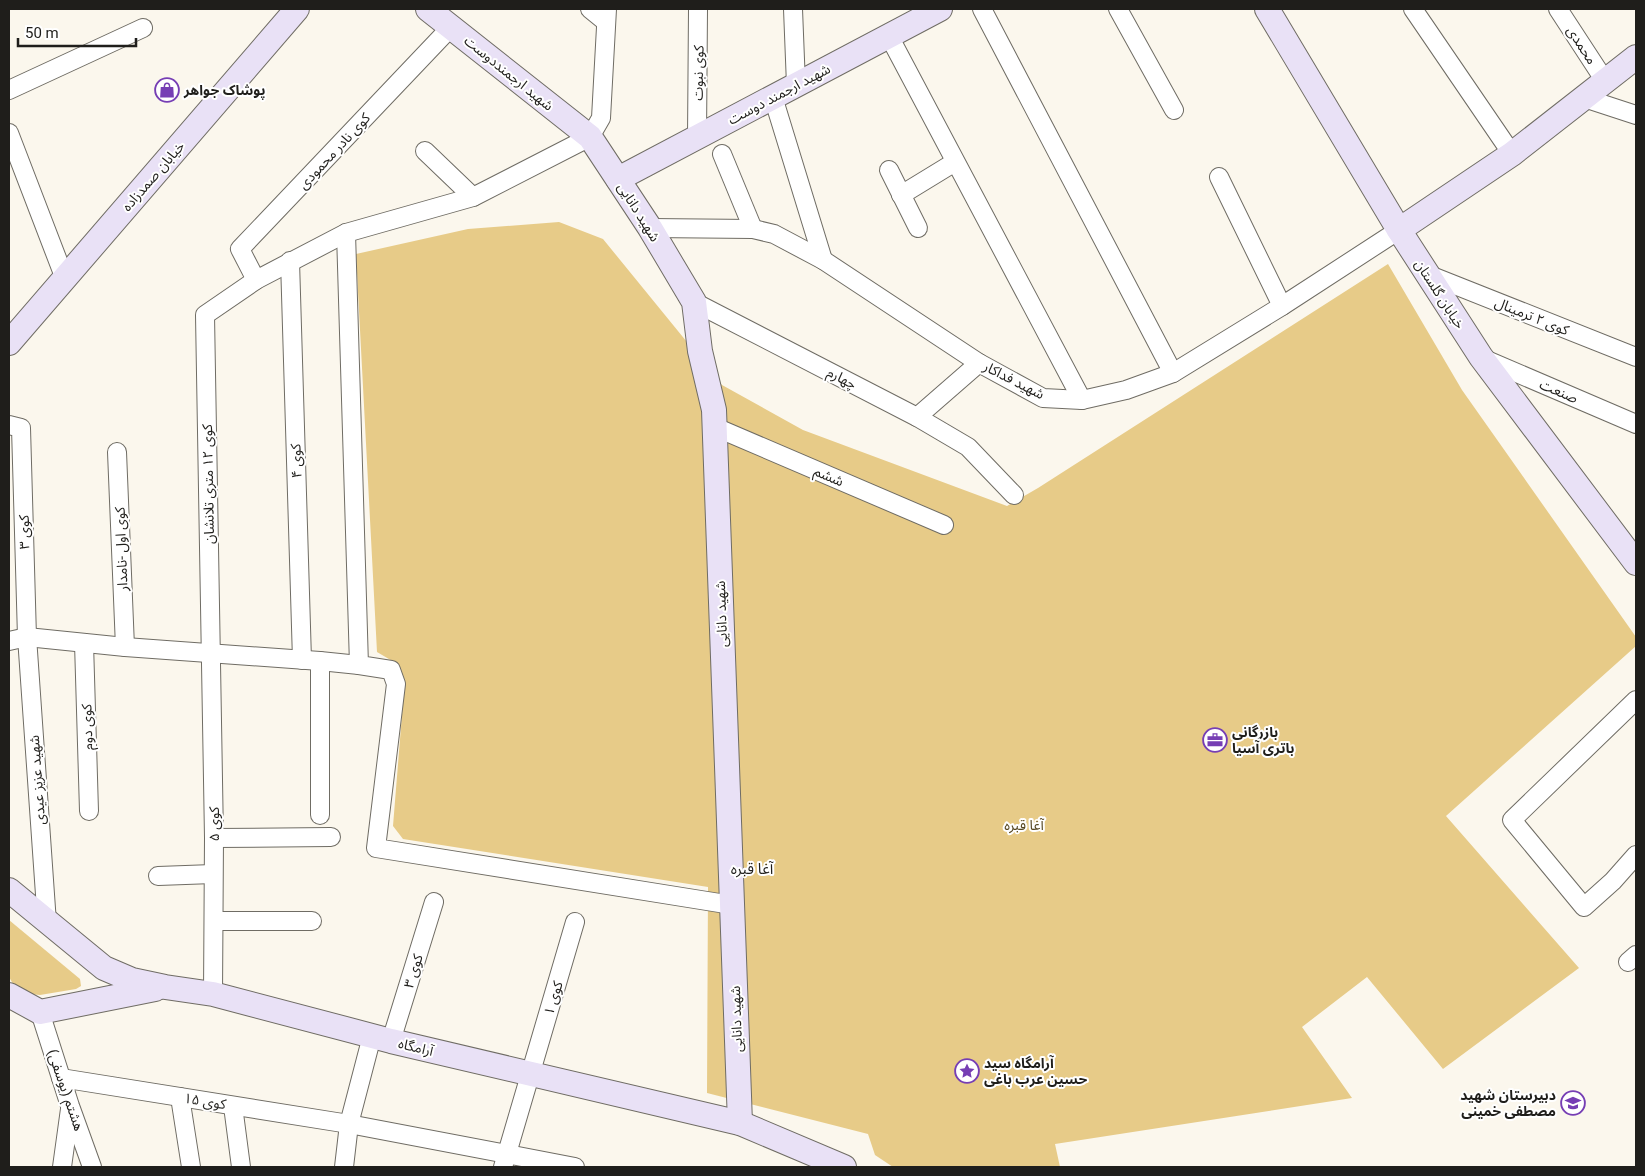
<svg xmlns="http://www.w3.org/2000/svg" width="1645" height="1176" font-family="Roboto,'Noto Sans Arabic',sans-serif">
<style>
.green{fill:#e7cb88}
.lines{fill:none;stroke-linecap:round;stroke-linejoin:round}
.street-casing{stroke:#6f6c64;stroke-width:20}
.secondary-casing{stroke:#6f6c64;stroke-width:26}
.street{stroke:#fff;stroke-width:18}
.secondary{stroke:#e9e1f6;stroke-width:24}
.labels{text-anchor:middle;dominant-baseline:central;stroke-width:4;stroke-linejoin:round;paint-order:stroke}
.street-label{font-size:14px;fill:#1f1e1b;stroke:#fff}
.poi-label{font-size:14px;font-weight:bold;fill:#1f1e1b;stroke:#fff;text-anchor:start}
.park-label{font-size:14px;fill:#554621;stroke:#fff}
.neighbourhood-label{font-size:15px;fill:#1f1e1b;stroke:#fff}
</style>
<rect width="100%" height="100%" fill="#fbf7ed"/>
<g class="green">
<path d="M 559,222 L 603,239 L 722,385 L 803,430 L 1007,506 L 1038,488 L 1388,264 L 1462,390 L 1636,637 L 1636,646 L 1446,816 L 1579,968 L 1443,1069 L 1367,977 L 1302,1027 L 1352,1098 L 1055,1144 L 1060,1167 L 893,1167 L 875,1155 L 868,1134 L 707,1093 L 708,887 L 403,839 L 393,826 L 404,690 L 399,665 L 377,652 L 356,254 L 468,229 Z"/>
<path d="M 9,920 L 80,979 L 81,986 L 76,989 L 40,995 L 30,994 L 16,989 L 9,977 Z"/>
</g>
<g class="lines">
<g class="street-casing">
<g id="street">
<path d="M 590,9 L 606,22"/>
<path d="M 793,9 L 796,85"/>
<path d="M 982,9 L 1173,373"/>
<path d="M 1118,9 L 1174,110"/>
<path d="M 1413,9 L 1512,154"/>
<path d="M 1558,9 L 1605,81"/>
<path d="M 889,36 L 1082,400"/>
<path d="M 9,90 L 143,28"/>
<path d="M 773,97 L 823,260"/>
<path d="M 1584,98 L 1636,115"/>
<path d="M 9,133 L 65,279"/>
<path d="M 697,138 L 698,9"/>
<path d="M 425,151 L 473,197"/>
<path d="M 722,154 L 753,229"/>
<path d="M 889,170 L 918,228"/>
<path d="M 1219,177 L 1282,306"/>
<path d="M 901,195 L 955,162"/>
<path d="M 650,228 L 753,229 L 774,234 L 823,260 L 979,363 L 1043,398 L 1082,400 L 1126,390 L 1173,373 L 1282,306 L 1399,230"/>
<path d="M 346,233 L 359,665 L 391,670 L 396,684 L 376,848 L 732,905"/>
<path d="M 290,261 L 302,660"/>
<path d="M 1427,274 L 1636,357"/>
<path d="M 256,280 L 240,249 L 451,27"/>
<path d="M 694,302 L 917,417 L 979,363"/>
<path d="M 1482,358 L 1636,424"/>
<path d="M 917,417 L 968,447 L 1014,495"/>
<path d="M 9,425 L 21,428 L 27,637 L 47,923"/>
<path d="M 715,427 L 944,525"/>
<path d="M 117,452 L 125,647"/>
<path d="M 9,641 L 27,637 L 125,647 L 320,661 L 359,665"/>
<path d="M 84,643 L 89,811"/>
<path d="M 1636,700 L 1512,820 L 1584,907 L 1613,881 L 1636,855"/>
<path d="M 320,815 L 320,661"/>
<path d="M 214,838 L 331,837"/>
<path d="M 158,876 L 213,874"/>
<path d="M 214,921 L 312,921"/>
<path d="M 1628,962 L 1636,955"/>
<path d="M 213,994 L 214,838 L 205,315 L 256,280 L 346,233 L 473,197 L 590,137 L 601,118 L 607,9"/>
<path d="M 40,1012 L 70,1106 L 92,1167"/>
<path d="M 391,1041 L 434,902"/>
<path d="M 61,1078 L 349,1124 L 575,1167"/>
<path d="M 180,1097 L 191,1167"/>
<path d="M 233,1106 L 241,1167"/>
<path d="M 62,1167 L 70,1109"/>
<path d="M 344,1167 L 349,1124 L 372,1036"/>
<path d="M 503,1167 L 575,922"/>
</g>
</g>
<g class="secondary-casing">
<g id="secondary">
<path d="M 428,9 L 590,137 L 650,228 L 694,302 L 700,351 L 714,410 L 740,1123"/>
<path d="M 1267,9 L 1399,230 L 1481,357 L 1636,563"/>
<path d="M 618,179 L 940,9"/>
<path d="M 1399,230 L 1512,154 L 1636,57"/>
<path d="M 9,343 L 297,9"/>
<path d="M 9,890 L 104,968 L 132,980 L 165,987 L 213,994 L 391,1041 L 740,1123 L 844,1167"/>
<path d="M 9,995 L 40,1012 L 155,989"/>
</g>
</g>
<use href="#street" class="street"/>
<use href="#secondary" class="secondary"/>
</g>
<defs>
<g id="shop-ring" transform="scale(1.25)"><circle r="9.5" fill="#fff" stroke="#763eb4" stroke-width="1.5"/><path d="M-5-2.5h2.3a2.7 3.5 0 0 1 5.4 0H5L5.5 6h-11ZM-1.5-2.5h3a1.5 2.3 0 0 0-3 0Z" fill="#763eb4"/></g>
<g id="office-ring" transform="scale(1.25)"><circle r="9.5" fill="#fff" stroke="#763eb4" stroke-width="1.5"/><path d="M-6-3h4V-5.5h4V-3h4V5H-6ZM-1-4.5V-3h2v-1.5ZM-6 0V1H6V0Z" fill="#763eb4"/></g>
<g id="sight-ring" transform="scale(1.25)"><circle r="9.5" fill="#fff" stroke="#763eb4" stroke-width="1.5"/><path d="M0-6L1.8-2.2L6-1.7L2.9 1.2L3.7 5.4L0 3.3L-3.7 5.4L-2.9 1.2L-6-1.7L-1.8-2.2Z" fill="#763eb4"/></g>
<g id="school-ring" transform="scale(1.25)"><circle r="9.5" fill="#fff" stroke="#763eb4" stroke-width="1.5"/><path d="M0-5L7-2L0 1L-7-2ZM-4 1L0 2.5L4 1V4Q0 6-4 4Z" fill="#763eb4"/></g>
</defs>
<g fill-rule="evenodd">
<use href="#shop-ring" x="167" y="90"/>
<use href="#office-ring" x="1215" y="740"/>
<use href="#sight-ring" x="967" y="1071"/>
<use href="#school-ring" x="1573" y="1103"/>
</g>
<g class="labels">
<g class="street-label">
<text transform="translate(1582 45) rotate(57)">محمدی</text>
<text transform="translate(509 73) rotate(39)">شهید ارجمنددوست</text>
<text transform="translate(698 73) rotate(-89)">کوی نبوت</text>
<text transform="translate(779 94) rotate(-28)">شهید ارجمند دوست</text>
<text transform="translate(334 151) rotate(-47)">کوی نادر محمودی</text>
<text transform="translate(153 176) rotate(-49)">خیابان صمدزاده</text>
<text transform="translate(639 212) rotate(58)">شهید دانایی</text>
<text transform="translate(1440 294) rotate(57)">خیابان گلستان</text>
<text transform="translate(1532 316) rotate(22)">کوی ۲ ترمینال</text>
<text transform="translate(842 378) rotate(27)">چهارم</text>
<text transform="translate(1014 380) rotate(27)">شهید فداکار</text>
<text transform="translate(1559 391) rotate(23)">صنعت</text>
<text transform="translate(296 461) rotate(-92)">کوی ۴</text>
<text transform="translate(829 476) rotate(23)">ششم</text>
<text transform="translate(208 484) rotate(-91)">کوی ۱۲ متری تلانشان</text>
<text transform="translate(24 532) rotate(-91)">کوی ۳</text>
<text transform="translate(121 549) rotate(-92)">کوی اول -نامدار</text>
<text transform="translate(721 614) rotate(-92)">شهید دانایی</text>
<text transform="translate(87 727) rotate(-92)">کوی دوم</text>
<text transform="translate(37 780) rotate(-94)">شهید عزیز عیدی</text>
<text transform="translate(214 824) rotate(-90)">کوی ۵</text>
<text transform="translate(413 971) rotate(-73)">کوی ۳</text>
<text transform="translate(553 998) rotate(-73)">کوی ۱</text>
<text transform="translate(736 1019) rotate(-92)">شهید دانایی</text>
<text transform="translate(416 1047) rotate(14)">آرامگاه</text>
<text transform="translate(66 1090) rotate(71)">هشتم (یوسفی)</text>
<text transform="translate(205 1101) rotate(9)">کوی ۱۵</text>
</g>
<g class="poi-label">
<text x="184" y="90">پوشاک جواهر</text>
<text x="1232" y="732">بازرگانی<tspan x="1232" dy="16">باتری آسیا</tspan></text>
<text x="984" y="1063">آرامگاه سید<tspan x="984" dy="16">حسین عرب باغی</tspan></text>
<text x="1556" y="1095" text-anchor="end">دبیرستان شهید<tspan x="1556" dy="16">مصطفی خمینی</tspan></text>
</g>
<g class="park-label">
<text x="1024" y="825">آغا قبره</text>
</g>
<g class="neighbourhood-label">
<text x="752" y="869">آغا قبره</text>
</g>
</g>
<rect width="1645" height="1176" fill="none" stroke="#1f1e1b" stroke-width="20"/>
<path d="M18 38v8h118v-8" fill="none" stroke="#1f1e1b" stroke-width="2.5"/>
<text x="25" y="38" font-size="15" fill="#1f1e1b" stroke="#ffffff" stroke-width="4" paint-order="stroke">50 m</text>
</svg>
